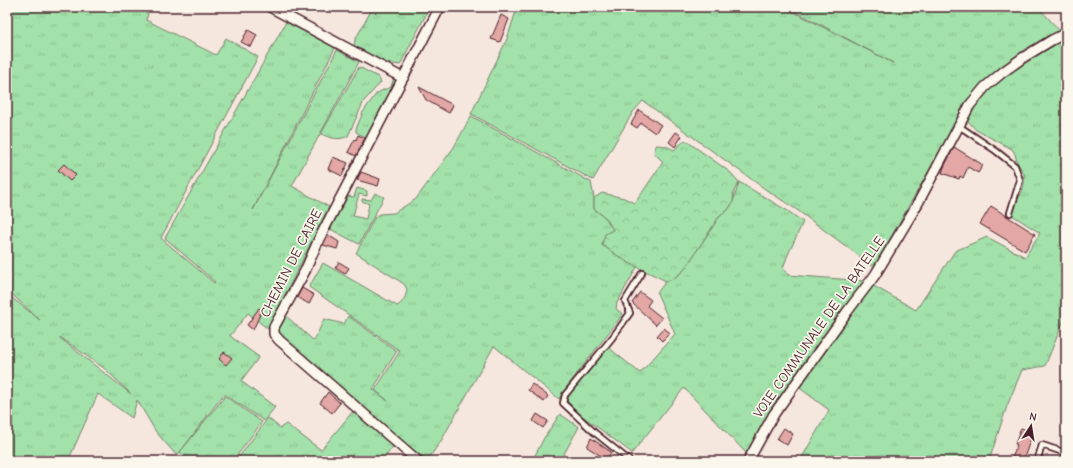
<svg xmlns="http://www.w3.org/2000/svg" width="1073" height="468" font-family="'Comic Neue',sans-serif">
<style>
.grass{fill:url(#grass-tufts);stroke:#76806a;fill-rule:evenodd}
.forest{fill:url(#forest-crowns);stroke:#76806a}
.building{fill:#e3a8a5;stroke:#4a1f2b}
.lines{fill:none;stroke-linecap:round;stroke-linejoin:round}
.service-casing{stroke:#4a1f2b;stroke-width:8}
.minor-casing{stroke:#4a1f2b;stroke-width:12}
.service{stroke:#fbf7ec;stroke-width:4.5}
.minor{stroke:#fbf7ec;stroke-width:9}
.labels{text-anchor:middle;dominant-baseline:central;stroke-width:3.5;stroke-linejoin:round;paint-order:stroke}
.street-label{font-size:14px;fill:#4a1f2b;stroke:#fbf7ec}
</style>
<defs>
<pattern id="grass-tufts" width="24" height="20" patternUnits="userSpaceOnUse"><rect width="24" height="20" fill="#a2e1a9"/><path d="M3 7l-1-3M5 7V3M7 7l1-3M15 17l-1-3M17 17v-4M19 17l1-3" fill="none" stroke="#8dc192"/></pattern>
<pattern id="forest-crowns" width="20" height="18" patternUnits="userSpaceOnUse"><rect width="20" height="18" fill="#a2e1a9"/><path d="M2 6a3 3 0 1 1 6 0M12 15a3 3 0 1 1 6 0" fill="none" stroke="#8dc192"/></pattern>
</defs>
<rect width="100%" height="100%" fill="#f6e7de"/>
<filter id="ink" filterUnits="userSpaceOnUse"><feTurbulence type="fractalNoise" baseFrequency=".025" numOctaves="2"/><feDisplacementMap in="SourceGraphic" scale="8" xChannelSelector="R" yChannelSelector="G"/><feConvolveMatrix kernelMatrix="1 2 1 2 8 2 1 2 1" color-interpolation-filters="sRGB"/></filter>
<g filter="url(#ink)">
<g class="grass">
<path d="M 7,7 L 136,7 L 148,14 L 146,20 L 216,55 L 226,38 L 258,57 L 161,238 L 214,283 L 215,282 L 165,238 L 286,22 L 335,48 L 253,210 L 337,50 L 359,62 L 292,186 L 329,207 L 268,329 L 248,313 L 230,336 L 259,357 L 241,381 L 275,407 L 264,421 L 224,394 L 177,456 L 156,432 L 137,400 L 132,418 L 98,394 L 68,461 L 7,461 L 7,294 L 40,320 L 7,290 ZM 60,337 L 105,369 L 131,394 L 60,338 Z"/>
<path d="M 373,7 L 430,7 L 400,65 L 386,63 L 354,46 L 355,40 Z"/>
<path d="M 508,7 L 784,7 L 893,63 L 787,7 L 1038,7 L 1060,31 L 1016,57 L 966,101 L 947,139 L 874,267 L 797,210 L 765,189 L 643,101 L 633,112 L 593,180 L 471,114 L 507,39 L 516,11 Z"/>
<path d="M 1066,36 L 1066,315 L 1045,366 L 1022,370 L 1007,406 L 989,461 L 800,461 L 829,410 L 797,386 L 872,285 L 916,310 L 955,251 L 987,237 L 1025,257 L 1040,233 L 1012,215 L 1015,204 L 1022,192 L 1024,184 L 1024,174 L 1017,162 L 1015,154 L 1012,149 L 976,130 L 967,120 L 979,98 L 1021,61 Z"/>
<path d="M 359,67 L 378,77 L 381,82 L 364,101 L 348,136 C 339,141 330,138 321,134 Z"/>
<path d="M 395,78 L 401,80 L 369,139 L 356,132 L 356,129 L 363,112 L 376,94 L 383,90 L 391,87 L 393,80 Z"/>
<path d="M 471,116 L 591,182 L 594,198 L 594,209 L 606,218 L 613,230 L 602,245 L 637,267 L 617,303 L 616,309 L 623,314 L 563,392 L 559,399 L 494,346 L 441,441 L 427,461 L 422,461 L 277,334 L 279,324 L 285,315 L 314,341 L 324,319 L 344,324 L 348,316 L 397,351 L 373,389 L 388,401 L 375,390 L 400,351 L 309,287 L 323,263 L 397,306 C 404,302 406,296 407,289 L 404,284 L 356,253 L 375,217 L 379,214 L 394,213 L 416,199 L 454,147 Z"/>
<path d="M 739,182 L 788,211 L 803,222 L 787,257 L 783,268 L 788,275 L 866,281 C 832,324 799,368 769,414 C 761,427 754,441 747,454 L 684,388 L 632,453 L 581,415 L 567,401 L 570,392 L 608,347 L 640,373 L 675,334 L 657,293 L 666,281 L 673,279 L 684,270 L 719,217 L 728,210 L 733,202 Z"/>
<path d="M 357,188 L 367,191 L 367,196 L 359,194 L 353,216 L 366,219 L 369,204 L 362,201 L 362,199 L 371,200 L 375,193 L 384,197 L 359,244 L 330,229 L 348,196 L 354,197 Z"/>
<path d="M 225,396 L 262,422 L 233,461 L 188,461 L 180,452 Z"/>
<path d="M 354,410 L 395,444 L 382,461 L 236,461 L 268,418 L 280,428 L 286,424 L 321,450 Z"/>
<path d="M 560,414 L 579,427 L 560,461 L 532,461 L 544,438 Z"/>
</g>
<path class="forest" d="M 685,140 L 730,172 L 739,182 L 734,191 L 733,202 L 728,210 L 719,217 L 684,270 L 673,279 L 666,281 L 627,262 L 602,245 L 605,234 L 613,230 L 606,218 L 594,209 L 594,198 L 602,193 L 624,198 L 635,203 L 663,162 L 654,153 L 656,145 L 666,146 L 674,150 Z"/>
<g class="building">
<path d="M 501,15 L 509,19 L 500,42 L 491,39 Z"/>
<path d="M 248,30 L 257,35 L 251,47 L 241,42 Z"/>
<path d="M 419,87 L 453,105 L 449,113 L 426,100 Z"/>
<path d="M 639,110 L 661,125 L 655,133 L 641,123 L 637,128 L 631,124 Z"/>
<path d="M 676,132 L 682,136 L 675,147 L 669,142 Z"/>
<path d="M 358,135 L 365,138 L 356,156 L 348,152 L 355,139 L 356,140 Z"/>
<path d="M 954,147 L 983,165 L 978,173 L 968,167 L 963,178 L 960,176 L 959,179 L 942,173 L 944,167 Z"/>
<path d="M 333,157 L 348,163 L 342,176 L 328,169 Z"/>
<path d="M 64,164 L 76,175 L 70,181 L 58,170 Z"/>
<path d="M 361,172 L 380,179 L 378,186 L 357,180 Z"/>
<path d="M 991,206 L 1035,234 L 1025,251 L 980,224 Z"/>
<path d="M 328,235 L 339,242 L 337,249 L 323,245 Z"/>
<path d="M 339,262 L 349,268 L 345,274 L 335,268 Z"/>
<path d="M 302,288 L 314,295 L 309,304 L 297,297 Z"/>
<path d="M 640,292 L 651,300 L 647,306 L 662,318 L 656,325 L 632,303 Z"/>
<path d="M 259,308 L 262,310 L 253,330 L 247,325 Z"/>
<path d="M 664,328 L 670,333 L 662,341 L 657,336 Z"/>
<path d="M 224,352 L 232,358 L 226,365 L 219,359 Z"/>
<path d="M 532,384 L 548,396 L 544,402 L 528,390 Z"/>
<path d="M 328,392 L 340,403 L 332,413 L 320,403 Z"/>
<path d="M 537,414 L 548,421 L 543,428 L 533,421 Z"/>
<path d="M 784,428 L 793,434 L 787,445 L 777,439 Z"/>
<path d="M 1021,428 L 1033,432 L 1023,461 L 1011,461 L 1017,445 L 1015,444 Z"/>
<path d="M 591,438 L 611,452 L 606,461 L 600,458 L 601,456 L 587,447 Z"/>
</g>
<g class="lines">
<g class="service-casing">
<g id="service">
<path d="M 959,126 L 996,151 L 1015,166 L 1020,180 L 1010,213"/>
<path d="M 630,461 L 594,432 L 563,403 L 565,395 L 612,338 L 630,313 L 625,301 L 642,273"/>
<path d="M 1037,461 L 1042,445 L 1066,453"/>
</g>
</g>
<g class="minor-casing">
<g id="minor">
<path d="M 270,7 L 403,78"/>
<path d="M 418,461 L 279,340 L 274,334 L 274,327 L 305,271 L 319,239 L 440,7"/>
<path d="M 748,461 L 774,414 L 847,312 L 875,275 L 917,205 L 970,105 L 985,87 L 1003,72 L 1024,57 L 1052,40 L 1066,33"/>
</g>
</g>
<use href="#service" class="service"/>
<use href="#minor" class="minor"/>
</g>
</g>
<g class="labels">
<g class="street-label">
<text transform="translate(291 263) rotate(-63)">CHEMIN DE CAIRE</text>
<text transform="translate(819 327) rotate(-55)">VOIE COMMUNALE DE LA BATELLE</text>
</g>
</g>
<rect width="1073" height="468" fill="none" stroke="#fbf7ec" stroke-width="24"/>
<rect x="12" y="12" width="1049" height="444" fill="none" stroke="#4a1f2b" stroke-width="1.5" filter="url(#ink)"/>
<g transform="translate(1031 426) rotate(12)" stroke="#fbf7ec" stroke-width="3" paint-order="stroke">
<path d="M0-3L7 15L0 10L-7 15Z" fill="#4a1f2b"/>
<text y="-6" font-size="11" font-weight="bold" text-anchor="middle" fill="#4a1f2b">N</text>
</g>
</svg>
